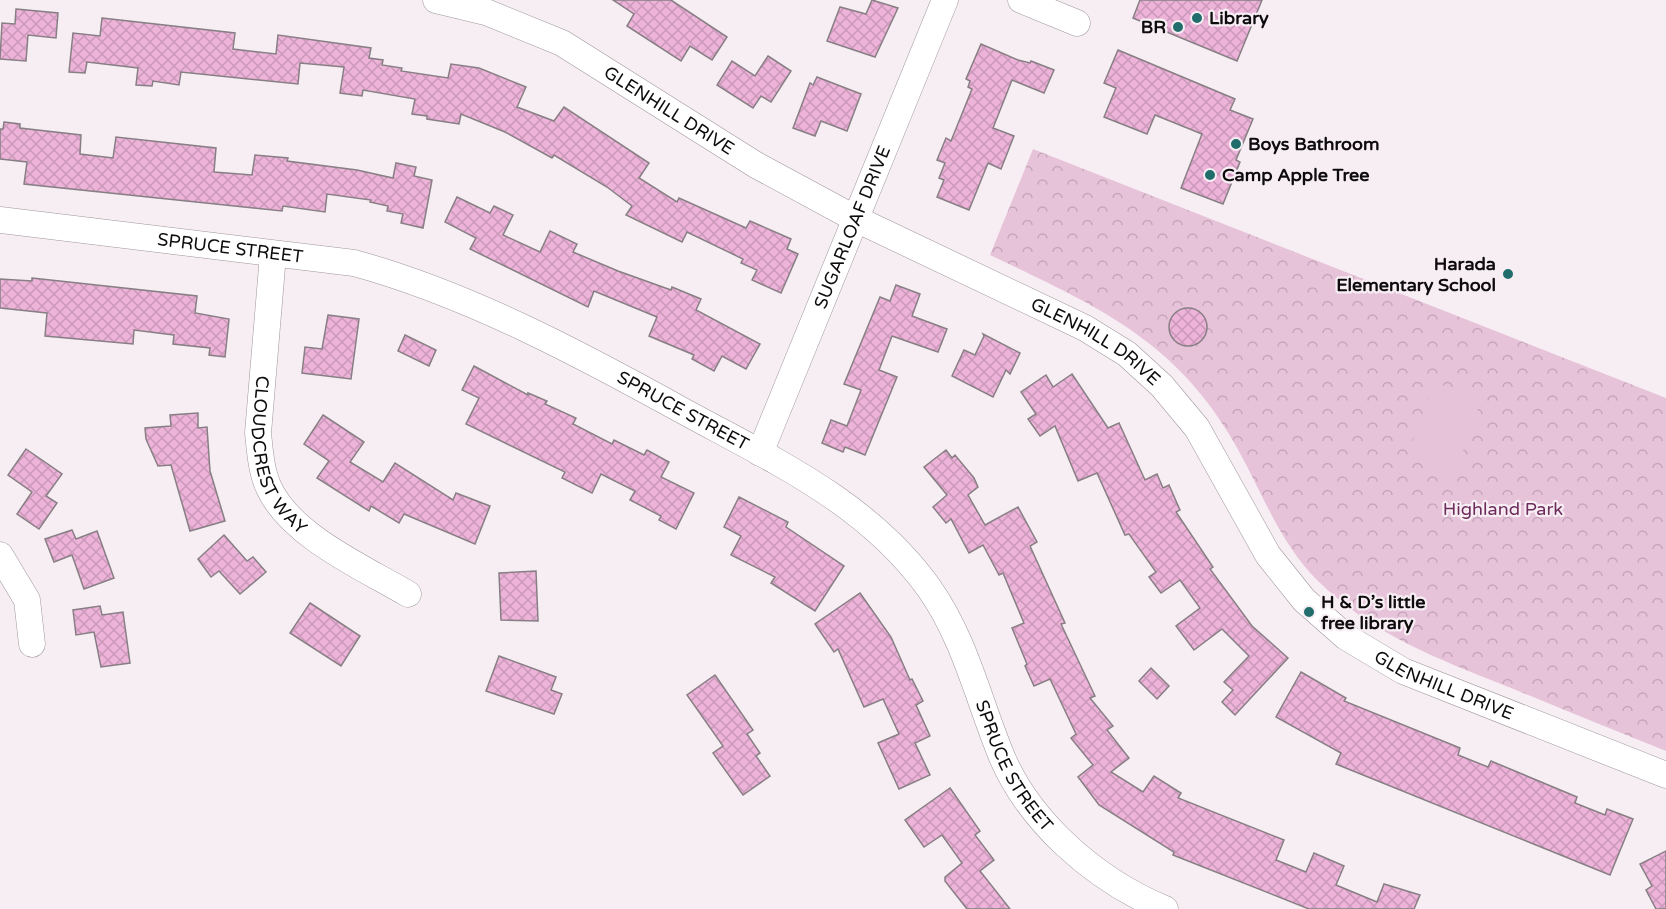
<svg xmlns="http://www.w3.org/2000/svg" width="1666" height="909" font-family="'Varela Round',sans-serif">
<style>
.park{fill:url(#park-crowns)}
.pitch{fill:#e7c3da}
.building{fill:url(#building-cross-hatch);stroke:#877f84;stroke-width:1.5}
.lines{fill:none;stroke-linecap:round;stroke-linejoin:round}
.minor-casing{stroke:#9f969c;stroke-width:27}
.minor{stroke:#fff;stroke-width:26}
.poi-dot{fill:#216d6c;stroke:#f7eef4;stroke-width:2}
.labels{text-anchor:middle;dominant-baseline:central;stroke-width:4.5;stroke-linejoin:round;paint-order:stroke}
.poi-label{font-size:18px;font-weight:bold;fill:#0e0b0d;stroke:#f7eef4;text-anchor:start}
.street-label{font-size:18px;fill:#0e0b0d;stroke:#f7eef4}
.park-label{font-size:18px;fill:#6d2b5b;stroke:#f7eef4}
</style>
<defs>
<pattern id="park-crowns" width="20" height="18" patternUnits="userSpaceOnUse" patternTransform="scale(1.5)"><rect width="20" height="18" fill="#e7c3da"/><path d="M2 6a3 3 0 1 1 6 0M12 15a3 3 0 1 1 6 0" fill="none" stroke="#c5a6ba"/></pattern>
<pattern id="building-cross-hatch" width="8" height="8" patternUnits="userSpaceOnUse" patternTransform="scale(1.5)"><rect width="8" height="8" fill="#edb3d9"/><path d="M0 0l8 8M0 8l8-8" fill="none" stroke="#ca99b9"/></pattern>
</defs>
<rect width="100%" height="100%" fill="#f7eef4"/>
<path class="park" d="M 1033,149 L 1666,398 L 1666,751 C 1613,730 1560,708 1506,686 C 1436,658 1373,635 1318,581 C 1277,541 1258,481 1229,434 C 1170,336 1088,302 990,255 Z"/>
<path class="pitch" d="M 1434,382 L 1481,400 L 1455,474 L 1407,457 Z"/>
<g class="building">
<path d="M 613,0 L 671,0 L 727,37 L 712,60 L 690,46 L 681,61 L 627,26 L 634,14 Z"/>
<path d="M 872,0 L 898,8 L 875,57 L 827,41 L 840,7 L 866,14 Z"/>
<path d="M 1140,0 L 1262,0 L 1237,61 L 1133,18 Z"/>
<path d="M 16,9 L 58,13 L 56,38 L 28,35 L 26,61 L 0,59 L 2,23 L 15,24 Z"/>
<path d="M 102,18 L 235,33 L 233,49 L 276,54 L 278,35 L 371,48 L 369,58 L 383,60 L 382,65 L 402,68 L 401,71 L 448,78 L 451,64 L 479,68 L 526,87 L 517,107 L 554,121 L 564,107 L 649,163 L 639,178 L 677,202 L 679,198 L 746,228 L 750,221 L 791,239 L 787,249 L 798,254 L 781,293 L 752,280 L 757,270 L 741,263 L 743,259 L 687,232 L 682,242 L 626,215 L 632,206 L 607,187 L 554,155 L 552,158 L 505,132 L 461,114 L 459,124 L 427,119 L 427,116 L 412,114 L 415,99 L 363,90 L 362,96 L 340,93 L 344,67 L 300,63 L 298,84 L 181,72 L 179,85 L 153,81 L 152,86 L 136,85 L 138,68 L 87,62 L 85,73 L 69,72 L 73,33 L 100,36 Z"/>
<path d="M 981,44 L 1018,60 L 1030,63 L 1031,61 L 1054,70 L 1044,93 L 1012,80 L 993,128 L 1014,136 L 1001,169 L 988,163 L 969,210 L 937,197 L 944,180 L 939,178 L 945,163 L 937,160 L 946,138 L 951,141 L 972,89 L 968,87 L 970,81 L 966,79 Z"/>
<path d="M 1118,50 L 1235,99 L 1230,110 L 1253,119 L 1236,160 L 1240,162 L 1223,204 L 1181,188 L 1202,134 L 1155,115 L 1147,134 L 1104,117 L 1116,88 L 1104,83 Z"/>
<path d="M 768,56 L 791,71 L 771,102 L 761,96 L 753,108 L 717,85 L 732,61 L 755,76 Z"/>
<path d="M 817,77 L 861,94 L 847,131 L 821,121 L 815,136 L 793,128 L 810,83 L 813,85 Z"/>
<path d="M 4,122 L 20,124 L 20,128 L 81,135 L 80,154 L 113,158 L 116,137 L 216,148 L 214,172 L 252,175 L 255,155 L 288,158 L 287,161 L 357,170 L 393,178 L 396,163 L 416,167 L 414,176 L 432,180 L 423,228 L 401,223 L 403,214 L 387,211 L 388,206 L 370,202 L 371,200 L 327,194 L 325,212 L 283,206 L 282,211 L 24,184 L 27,162 L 0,159 L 0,129 L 3,129 Z"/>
<path d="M 457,197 L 490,213 L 494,206 L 513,215 L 503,235 L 540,252 L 550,231 L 577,244 L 573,252 L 618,271 L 671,290 L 672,287 L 701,299 L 696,310 L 760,344 L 746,369 L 722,356 L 714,371 L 692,359 L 694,355 L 649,336 L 657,317 L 594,291 L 588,307 L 470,249 L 476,238 L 445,222 Z"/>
<path d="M 32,278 L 197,296 L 195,313 L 229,319 L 225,357 L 209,355 L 210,348 L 173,344 L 174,335 L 134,330 L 133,344 L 45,336 L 47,313 L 0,308 L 0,279 L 32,281 Z"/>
<path d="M 896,285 L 920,294 L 912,316 L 947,329 L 938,352 L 892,336 L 879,370 L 897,377 L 865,455 L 845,447 L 843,452 L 822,443 L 831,420 L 847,426 L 861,390 L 844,384 L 880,297 L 890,301 Z"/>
<circle cx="1188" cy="327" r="19"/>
<path d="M 328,315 L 359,319 L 351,379 L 302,373 L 305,347 L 322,349 Z"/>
<path d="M 983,334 L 1020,353 L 1010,374 L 1006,370 L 993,397 L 952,376 L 964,350 L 975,355 L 984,336 Z"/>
<path d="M 405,335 L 436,350 L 429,366 L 398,351 Z"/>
<path d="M 474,366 L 528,395 L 528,393 L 547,401 L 545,404 L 576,418 L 573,424 L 612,444 L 614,440 L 644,455 L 647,450 L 669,462 L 661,477 L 694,493 L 676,529 L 659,520 L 661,516 L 630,500 L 635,491 L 601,474 L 592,493 L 562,478 L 565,472 L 466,424 L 479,398 L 462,390 Z"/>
<path d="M 1072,374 L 1108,428 L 1119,423 L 1145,480 L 1157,474 L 1163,488 L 1169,485 L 1180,510 L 1176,512 L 1213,567 L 1210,569 L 1252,626 L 1288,658 L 1235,715 L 1222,702 L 1233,690 L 1224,682 L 1249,656 L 1222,629 L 1194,650 L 1176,626 L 1200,608 L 1180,580 L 1161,593 L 1149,577 L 1156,572 L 1129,534 L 1125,535 L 1097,473 L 1078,481 L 1055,426 L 1040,436 L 1028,419 L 1036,414 L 1021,392 L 1046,375 L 1053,387 Z"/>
<path d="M 198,413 L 198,428 L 207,427 L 210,471 L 225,521 L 190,531 L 171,465 L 158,466 L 146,439 L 145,428 L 171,426 L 170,415 Z"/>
<path d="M 323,415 L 364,442 L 350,462 L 383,482 L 395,463 L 453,500 L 456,493 L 490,506 L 475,544 L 404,514 L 399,523 L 371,506 L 369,511 L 317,478 L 329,461 L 304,444 Z"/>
<path d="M 26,449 L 62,474 L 46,496 L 57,503 L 39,529 L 17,514 L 32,492 L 8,475 Z"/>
<path d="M 946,450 L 952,458 L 955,455 L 974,478 L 978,487 L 968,495 L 985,525 L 1018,507 L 1037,542 L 1030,546 L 1065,623 L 1061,624 L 1095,696 L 1090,698 L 1113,726 L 1107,730 L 1129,758 L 1111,772 L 1143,792 L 1154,776 L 1181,793 L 1178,798 L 1284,840 L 1276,860 L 1306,872 L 1314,853 L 1344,866 L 1336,885 L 1377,902 L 1384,884 L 1420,895 L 1414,909 L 1309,909 L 1173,855 L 1174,852 L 1099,805 L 1078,777 L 1093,765 L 1071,738 L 1076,734 L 1050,679 L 1034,686 L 1025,666 L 1027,664 L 1012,628 L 1024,623 L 1003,573 L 999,575 L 983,545 L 969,553 L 951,519 L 946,523 L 933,507 L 947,495 L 924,467 Z"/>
<path d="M 739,497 L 788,522 L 786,527 L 844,566 L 815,611 L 771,583 L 775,577 L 731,555 L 741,536 L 724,527 Z"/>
<path d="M 72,530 L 76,539 L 97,531 L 114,578 L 84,589 L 72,555 L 54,562 L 45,539 Z"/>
<path d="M 224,535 L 247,561 L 253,557 L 266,572 L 240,594 L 219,571 L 211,577 L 198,559 Z"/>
<path d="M 536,571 L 538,621 L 501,620 L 499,573 Z"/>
<path d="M 860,593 L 891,637 L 910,680 L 912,679 L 923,701 L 916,705 L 930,736 L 915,743 L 930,775 L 899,789 L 878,743 L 899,734 L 883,699 L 864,707 L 838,649 L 834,652 L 815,624 Z"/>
<path d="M 310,603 L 360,636 L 341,666 L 290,633 Z"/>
<path d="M 100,606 L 102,615 L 123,612 L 130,663 L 101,667 L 94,632 L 76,635 L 73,610 Z"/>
<path d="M 499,656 L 556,677 L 551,690 L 562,694 L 554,714 L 486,691 Z"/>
<path d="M 1151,668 L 1169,686 L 1157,699 L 1139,681 Z"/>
<path d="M 1301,672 L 1346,698 L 1344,701 L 1460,748 L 1458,755 L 1488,767 L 1491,761 L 1577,797 L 1575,803 L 1605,815 L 1607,809 L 1633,819 L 1610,875 L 1336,764 L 1341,753 L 1276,717 Z"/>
<path d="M 715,675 L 753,730 L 747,734 L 760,753 L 756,756 L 770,776 L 743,795 L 713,753 L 723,746 L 687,695 Z"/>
<path d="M 950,788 L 980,831 L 975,835 L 994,860 L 980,871 L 1010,909 L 967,909 L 945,881 L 945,877 L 962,863 L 942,835 L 924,847 L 905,820 Z"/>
<path d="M 1666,851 L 1666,909 L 1656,909 L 1646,890 L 1652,886 L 1640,864 Z"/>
</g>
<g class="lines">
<g class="minor-casing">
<g id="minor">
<path id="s1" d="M 436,0 L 486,12 L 562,43 L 756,165 L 856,219 L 1085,328 L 1127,354 L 1162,386 L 1197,428 L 1268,555 L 1304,600 L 1346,637 L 1403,671 L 1666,775"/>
<path d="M 1021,0 L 1077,23"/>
<path id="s2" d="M 0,220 L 354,263 C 468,294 582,355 685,412 C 775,461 868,503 929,588 C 963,636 977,694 998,747 C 1025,820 1095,880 1165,909"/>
<path id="s3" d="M 273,255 L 258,433 C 260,451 261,471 269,488 C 291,536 364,568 408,594"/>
<path id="s4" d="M 760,453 L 945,0"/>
<path d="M 0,555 L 27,600 L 32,644"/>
</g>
</g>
<use href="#minor" class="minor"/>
</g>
<g class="poi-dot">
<circle cx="1197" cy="18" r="6"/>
<circle cx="1178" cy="27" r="6"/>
<circle cx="1236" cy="144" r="6"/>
<circle cx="1210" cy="175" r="6"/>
<circle cx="1508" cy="274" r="6"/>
<circle cx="1309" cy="612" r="6"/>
</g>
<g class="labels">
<g class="poi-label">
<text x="1209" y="18">Library</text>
<text x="1166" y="27" text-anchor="end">BR</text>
<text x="1248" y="144">Boys Bathroom</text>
<text x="1222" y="175">Camp Apple Tree</text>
<text x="1496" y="264" text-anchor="end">Harada<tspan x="1496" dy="21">Elementary School</tspan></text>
<text x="1321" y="602">H &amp; D’s little<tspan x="1321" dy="21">free library</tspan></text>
</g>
<g class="street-label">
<text stroke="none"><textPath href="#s1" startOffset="260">GLENHILL DRIVE</textPath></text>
<text stroke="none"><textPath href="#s4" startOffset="244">SUGARLOAF DRIVE</textPath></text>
<text stroke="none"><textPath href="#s2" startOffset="232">SPRUCE STREET</textPath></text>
<text stroke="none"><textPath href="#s1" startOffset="746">GLENHILL DRIVE</textPath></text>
<text stroke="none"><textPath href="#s2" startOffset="718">SPRUCE STREET</textPath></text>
<text stroke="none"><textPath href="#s3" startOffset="206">CLOUDCREST WAY</textPath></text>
<text stroke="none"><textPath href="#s1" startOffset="1250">GLENHILL DRIVE</textPath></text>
<text stroke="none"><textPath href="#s2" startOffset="1222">SPRUCE STREET</textPath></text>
</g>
<g class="park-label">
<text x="1503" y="509">Highland Park</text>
</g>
</g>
</svg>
